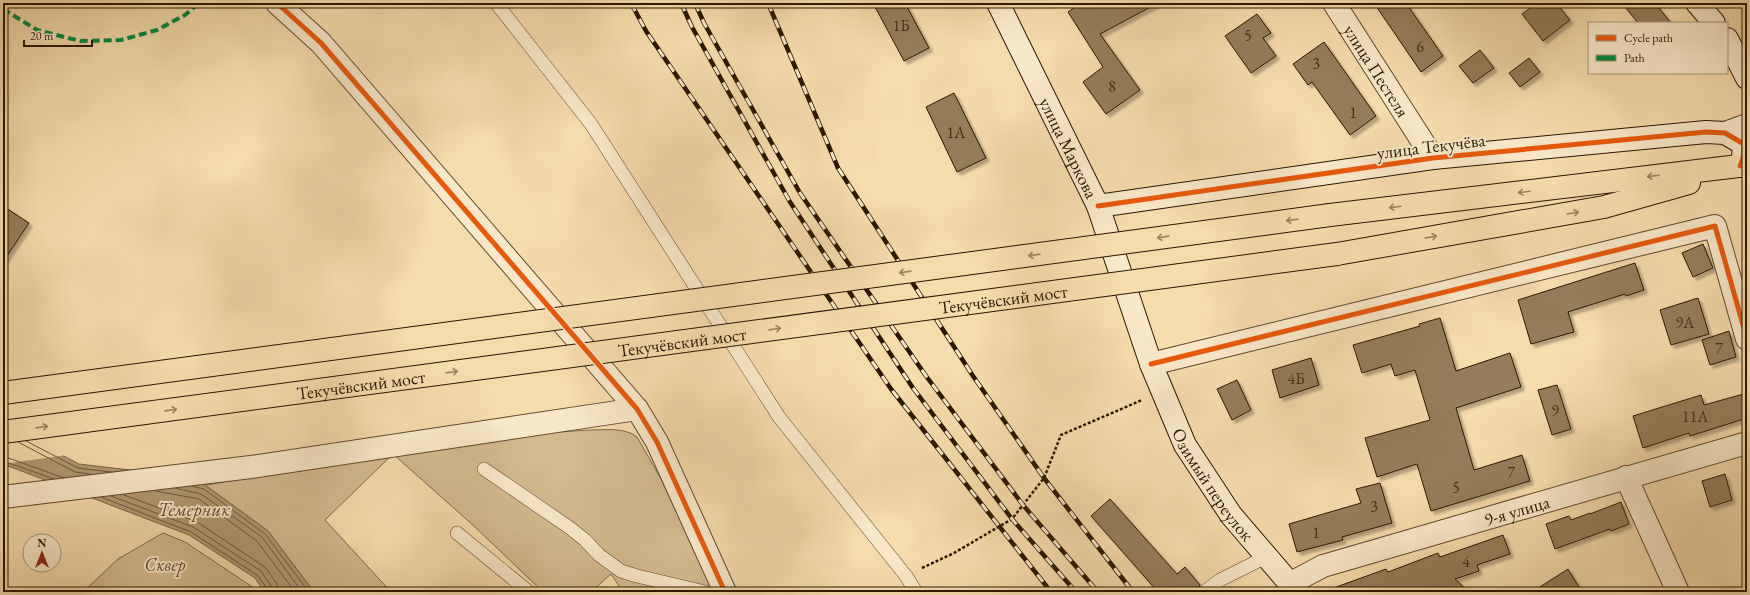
<svg xmlns="http://www.w3.org/2000/svg" width="1750" height="595" font-family="'EB Garamond',serif">
<style>
.green{fill:#d2bb8f;stroke:#7e6948}
.water{fill:#b09972;stroke:#7a6545}
.pier{fill:#f5dcac}
.lines{fill:none;stroke-linecap:round;stroke-linejoin:round}
.shore{stroke:#6d583a;stroke-width:1}
.building{fill:#947d5a;stroke:#2a1701;filter:url(#shadow)}
.lane-casing{stroke:#5d482c;stroke-width:14}
.street-casing{stroke:#5d482c;stroke-width:24}
.secondary-casing{stroke:#2a1701;stroke-width:24}
.primary-casing{stroke:#2a1701;stroke-width:24}
.path{stroke:#2a1701;stroke-width:2.5;stroke-dasharray:3 2;stroke-linecap:butt}
.lane{stroke:#f8e8c9;stroke-width:13}
.street{stroke:#f8e8c9;stroke-width:22}
.secondary{stroke:#f8e8c9;stroke-width:22}
.primary{stroke:#f5dcac;stroke-width:22}
.rail-casing{stroke:#2a1701;stroke-width:4.5}
.rail{stroke:#f8e8c9;stroke-width:3;stroke-dasharray:9;stroke-linecap:butt}
.primary-bridge-casing{stroke:#2a1701;stroke-width:24;stroke-linecap:butt}
.primary-bridge{stroke:#f5dcac;stroke-width:22}
.quiet{stroke:#00873e;stroke-width:4;stroke-dasharray:8 4;stroke-linecap:butt}
.cycleway-casing{stroke:#f8e8c9;stroke-width:8}
.cycleway{stroke:#e8590c;stroke-width:5}
.oneway{stroke:#9a835f}
.labels{text-anchor:middle;dominant-baseline:central;stroke-width:4;stroke-linejoin:round;paint-order:stroke}
.number-label{font-size:16px;fill:#443017}
.street-label{font-size:18px;fill:#2a1701;stroke:#f8e8c9}
.park-label{font-size:18px;font-style:italic;fill:#5c482c;stroke:#f8e8c9}
.water-label{font-size:19px;font-style:italic;fill:#604b2e;stroke:#f8e8c9}
</style>
<defs>
<filter id="shadow"><feDropShadow dx="3.5" dy="3.5" stdDeviation="1" flood-color="#0004"/></filter>
</defs>
<rect width="100%" height="100%" fill="#f5dcac"/>
<filter id="stains"><feTurbulence type="fractalNoise" baseFrequency=".005" numOctaves="4"/><feColorMatrix values="0 0 0 0 .2 0 0 0 0 .09 0 0 0 0 .02 0 0 0 .5 -.17"/></filter>
<radialGradient id="worn" r=".72"><stop offset=".6" stop-color="#630" stop-opacity="0"/><stop offset="1" stop-color="#630" stop-opacity=".3"/></radialGradient>
<g class="green">
<path d="M 589,430 C 604,430 625,427 637,437 L 661,479 L 714,592 L 623,592 L 611,574 L 591,592 L 543,592 L 475,527 L 393,454 L 325,520 L 391,592 L 314,592 L 268,531 L 205,485 L 393,454 L 545,433 Z"/>
<path d="M 163,533 L 185,542 L 251,586 L 255,592 L 83,592 L 118,559 Z"/>
</g>
<path class="water" d="M 3,424 L 79,464 L 130,470 L 205,485 L 268,531 L 314,592 L 264,592 L 255,578 L 189,535 L 3,464 Z"/>
<path class="pier" d="M 3,422 L 4,423 L 67,455 L 3,464 Z"/>
<g class="lines">
<g class="shore">
<path d="M 26,441 L 78,468 L 111,472"/>
<path d="M 18,442 L 75,472 L 90,474"/>
<path d="M 3,456 L 64,478"/>
<path d="M 3,461 L 54,479"/>
<path d="M 191,486 L 204,489 L 265,534 L 309,592"/>
<path d="M 175,488 L 201,494 L 262,537 L 302,592"/>
<path d="M 156,491 L 199,499 L 257,541 L 295,592"/>
<path d="M 124,495 L 197,522 L 265,567 L 277,584 L 278,592"/>
<path d="M 111,496 L 193,527 L 261,571 L 271,586 L 272,592"/>
<path d="M 101,497 L 191,532 L 257,575 L 267,588 L 267,592"/>
</g>
</g>
<g class="building">
<path d="M 873,3 L 905,3 L 929,48 L 904,61 Z"/>
<path d="M 1081,3 L 1158,3 L 1100,34 L 1140,90 L 1106,114 L 1083,82 L 1103,67 L 1068,12 Z"/>
<path d="M 1374,3 L 1406,3 L 1443,56 L 1421,72 Z"/>
<path d="M 1537,3 L 1556,3 L 1570,20 L 1543,41 L 1522,14 Z"/>
<path d="M 1622,3 L 1655,3 L 1671,23 L 1638,23 Z"/>
<path d="M 1257,14 L 1271,33 L 1263,38 L 1276,56 L 1251,73 L 1225,36 Z"/>
<path d="M 1324,42 L 1376,116 L 1350,135 L 1312,82 L 1308,85 L 1293,64 Z"/>
<path d="M 1480,50 L 1494,68 L 1473,83 L 1459,66 Z"/>
<path d="M 1529,58 L 1540,72 L 1520,87 L 1509,73 Z"/>
<path d="M 954,93 L 986,158 L 957,172 L 926,107 Z"/>
<path d="M 3,206 L 29,223 L 3,262 Z"/>
<path d="M 1703,244 L 1713,268 L 1693,277 L 1682,253 Z"/>
<path d="M 1635,263 L 1644,290 L 1626,296 L 1625,294 L 1568,312 L 1574,332 L 1531,344 L 1518,300 Z"/>
<path d="M 1698,298 L 1709,334 L 1671,345 L 1660,310 Z"/>
<path d="M 1440,318 L 1456,371 L 1510,353 L 1521,387 L 1456,408 L 1474,470 L 1522,455 L 1530,481 L 1431,511 L 1417,464 L 1377,477 L 1365,438 L 1430,420 L 1415,370 L 1395,376 L 1391,364 L 1362,373 L 1353,345 L 1420,326 L 1419,324 Z"/>
<path d="M 1729,331 L 1736,357 L 1710,365 L 1702,340 Z"/>
<path d="M 1311,358 L 1319,385 L 1280,398 L 1272,370 Z"/>
<path d="M 1237,380 L 1251,410 L 1232,420 L 1217,389 Z"/>
<path d="M 1557,385 L 1571,429 L 1552,435 L 1538,390 Z"/>
<path d="M 1747,393 L 1747,418 L 1690,436 L 1689,433 L 1643,448 L 1633,416 L 1701,395 L 1704,405 Z"/>
<path d="M 1725,474 L 1732,500 L 1710,507 L 1702,481 Z"/>
<path d="M 1380,483 L 1392,523 L 1342,537 L 1343,540 L 1297,552 L 1289,524 L 1361,503 L 1356,489 Z"/>
<path d="M 1110,499 L 1177,574 L 1185,567 L 1200,585 L 1196,592 L 1158,592 L 1091,516 Z"/>
<path d="M 1621,502 L 1629,524 L 1611,531 L 1610,529 L 1555,549 L 1546,524 L 1569,516 L 1571,520 L 1590,513 L 1590,514 Z"/>
<path d="M 1503,535 L 1510,554 L 1477,565 L 1479,571 L 1455,579 L 1469,592 L 1329,592 L 1328,590 L 1386,569 L 1388,572 L 1438,553 L 1440,557 Z"/>
<path d="M 1568,569 L 1582,592 L 1532,592 Z"/>
</g>
<g class="lines">
<g class="lane-casing">
<g id="lane">
<path d="M 496,3 L 591,124 L 779,417 L 906,576 L 916,592"/>
<path d="M 484,469 L 570,528 L 585,540 L 599,555 L 621,571 L 637,576 L 705,592"/>
<path d="M 457,533 L 529,592"/>
<path d="M 1204,592 L 1220,580 L 1266,557"/>
</g>
</g>
<g class="street-casing">
<g id="street">
<path d="M 277,3 L 321,43 L 637,409 L 657,442 L 725,592"/>
<path id="s1" d="M 1334,3 L 1433,158"/>
<path d="M 1725,133 L 1747,125"/>
<path d="M 1151,364 L 1715,226 L 1747,339"/>
<path d="M 1626,477 L 1678,592"/>
<path d="M 3,497 L 251,467 L 637,409"/>
<path id="s2" d="M 1289,584 L 1323,566 L 1747,443"/>
</g>
</g>
<g class="secondary-casing">
<g id="secondary">
<path id="s3" d="M 998,3 L 1098,206 L 1151,364 L 1185,445 L 1231,515 L 1297,592"/>
<path d="M 1697,3 L 1714,23"/>
<path d="M 1727,39 L 1747,78"/>
<path d="M 1098,206 L 1433,158 L 1706,132 L 1725,133 L 1744,144 L 1743,158 L 1740,166"/>
</g>
</g>
<g class="primary-casing">
<g id="primary">
<path d="M 1330,215 L 1747,165"/>
<path d="M 1337,254 L 1604,207 L 1689,183"/>
</g>
</g>
<path class="path" d="M 922,568 L 954,553 L 1012,519 L 1044,478 L 1061,435 L 1142,400"/>
<use href="#lane" class="lane"/>
<use href="#street" class="street"/>
<use href="#secondary" class="secondary"/>
<use href="#primary" class="primary"/>
<g class="rail-casing">
<g id="rail">
<path d="M 631,3 L 646,31 L 891,389 L 1051,592"/>
<path d="M 681,3 L 692,27 L 790,202 L 913,388 L 1012,519 L 1076,592"/>
<path d="M 695,3 L 704,23 L 800,193 L 926,376 L 1023,505 L 1098,592"/>
<path d="M 768,3 L 838,168 L 973,376 L 1044,478 L 1133,592"/>
</g>
</g>
<use href="#rail" class="rail"/>
<g class="primary-bridge-casing">
<g id="primary-bridge">
<path d="M 3,393 L 1330,215"/>
<path id="s4" d="M 3,432 L 1337,254"/>
</g>
</g>
<use href="#primary-bridge" class="primary-bridge"/>
<path class="quiet" d="M 3,9 L 37,30 L 80,41 L 121,40 L 157,30 L 185,15 L 199,3"/>
<g class="cycleway-casing">
<g id="cycleway">
<path d="M 277,3 L 321,43 L 637,409 L 657,442 L 725,592"/>
<path d="M 1098,206 L 1433,158 L 1706,132 L 1725,133 L 1744,144 L 1743,158 L 1740,166"/>
<path d="M 1151,364 L 1715,226 L 1747,339"/>
</g>
</g>
<use href="#cycleway" class="cycleway"/>
</g>
<defs><path id="oneway-shaft" d="M-6 0H5M1.5-3L5.5 0L1.5 3" fill="none" stroke-width="1.6" stroke-linecap="round" stroke-linejoin="round"/></defs>
<g class="oneway">
<use href="#oneway-shaft" transform="translate(1653 176) rotate(173)"/>
<use href="#oneway-shaft" transform="translate(1524 192) rotate(173)"/>
<use href="#oneway-shaft" transform="translate(1395 207) rotate(173)"/>
<use href="#oneway-shaft" transform="translate(1573 213) rotate(-10)"/>
<use href="#oneway-shaft" transform="translate(1292 220) rotate(172)"/>
<use href="#oneway-shaft" transform="translate(1163 237) rotate(172)"/>
<use href="#oneway-shaft" transform="translate(1431 237) rotate(-10)"/>
<use href="#oneway-shaft" transform="translate(1034 255) rotate(172)"/>
<use href="#oneway-shaft" transform="translate(905 272) rotate(172)"/>
<use href="#oneway-shaft" transform="translate(775 329) rotate(-8)"/>
<use href="#oneway-shaft" transform="translate(452 372) rotate(-8)"/>
<use href="#oneway-shaft" transform="translate(171 410) rotate(-8)"/>
<use href="#oneway-shaft" transform="translate(42 427) rotate(-8)"/>
</g>
<g class="labels">
<g class="number-label">
<text x="901" y="25">1Б</text>
<text x="1248" y="35">5</text>
<text x="1420" y="46">6</text>
<text x="1316" y="63">3</text>
<text x="1112" y="86">8</text>
<text x="1353" y="112">1</text>
<text x="956" y="132">1А</text>
<text x="1685" y="322">9А</text>
<text x="1719" y="348">7</text>
<text x="1296" y="378">4Б</text>
<text x="1555" y="410">9</text>
<text x="1695" y="416">11А</text>
<text x="1511" y="472">7</text>
<text x="1456" y="487">5</text>
<text x="1374" y="506">3</text>
<text x="1316" y="532">1</text>
<text x="1466" y="561">4</text>
</g>
<g class="street-label">
<text stroke="none"><textPath href="#s1" startOffset="80">улица Пестеля</textPath></text>
<text transform="translate(1431 146) rotate(-7)">улица Текучёва</text>
<text stroke="none"><textPath href="#s3" startOffset="161">улица Маркова</textPath></text>
<text stroke="none"><textPath href="#s4" startOffset="1009">Текучёвский мост</textPath></text>
<text stroke="none"><textPath href="#s4" startOffset="685">Текучёвский мост</textPath></text>
<text stroke="none"><textPath href="#s4" startOffset="361">Текучёвский мост</textPath></text>
<text stroke="none"><textPath href="#s3" startOffset="529">Озимый переулок</textPath></text>
<text stroke="none"><textPath href="#s2" startOffset="240">9-я улица</textPath></text>
</g>
<g class="park-label">
<text x="165" y="564">Сквер</text>
</g>
<g class="water-label">
<text x="194" y="509">Темерник</text>
</g>
</g>
<rect width="1750" height="595" fill="none" stroke="#f5dcac" stroke-width="16"/>
<rect x="4" y="4" width="1742" height="587" fill="none" stroke="#2a1701" stroke-width="2"/>
<rect x="8" y="8" width="1734" height="579" fill="none" stroke="#2a1701"/>
<rect x="1588" y="22" width="140" height="52" fill="#f8e8c9" stroke="#a69479"/>
<rect x="1596" y="35" width="20" height="6" fill="#e8590c" stroke="#a69479"/>
<text x="1624" y="42" font-size="12" fill="#2a1701">Cycle path</text>
<rect x="1596" y="55" width="20" height="6" fill="#00873e" stroke="#a69479"/>
<text x="1624" y="62" font-size="12" fill="#2a1701">Path</text>
<g transform="translate(42 553)"><circle r="19" fill="#f8e8c9" stroke="#a69479"/>
<path d="M0-3L7 15L0 10L-7 15Z" fill="#8f2418"/>
<text y="-6" font-size="11" font-weight="bold" text-anchor="middle" fill="#2a1701">N</text>
</g>
<path d="M24 40v6h68v-6" fill="none" stroke="#2a1701" stroke-width="2"/>
<text x="30" y="40" font-size="12" fill="#2a1701" stroke="#f8e8c9" stroke-width="3" paint-order="stroke">20 m</text>
<rect width="100%" height="100%" filter="url(#stains)"/>
<rect width="100%" height="100%" fill="url(#worn)"/>
</svg>
